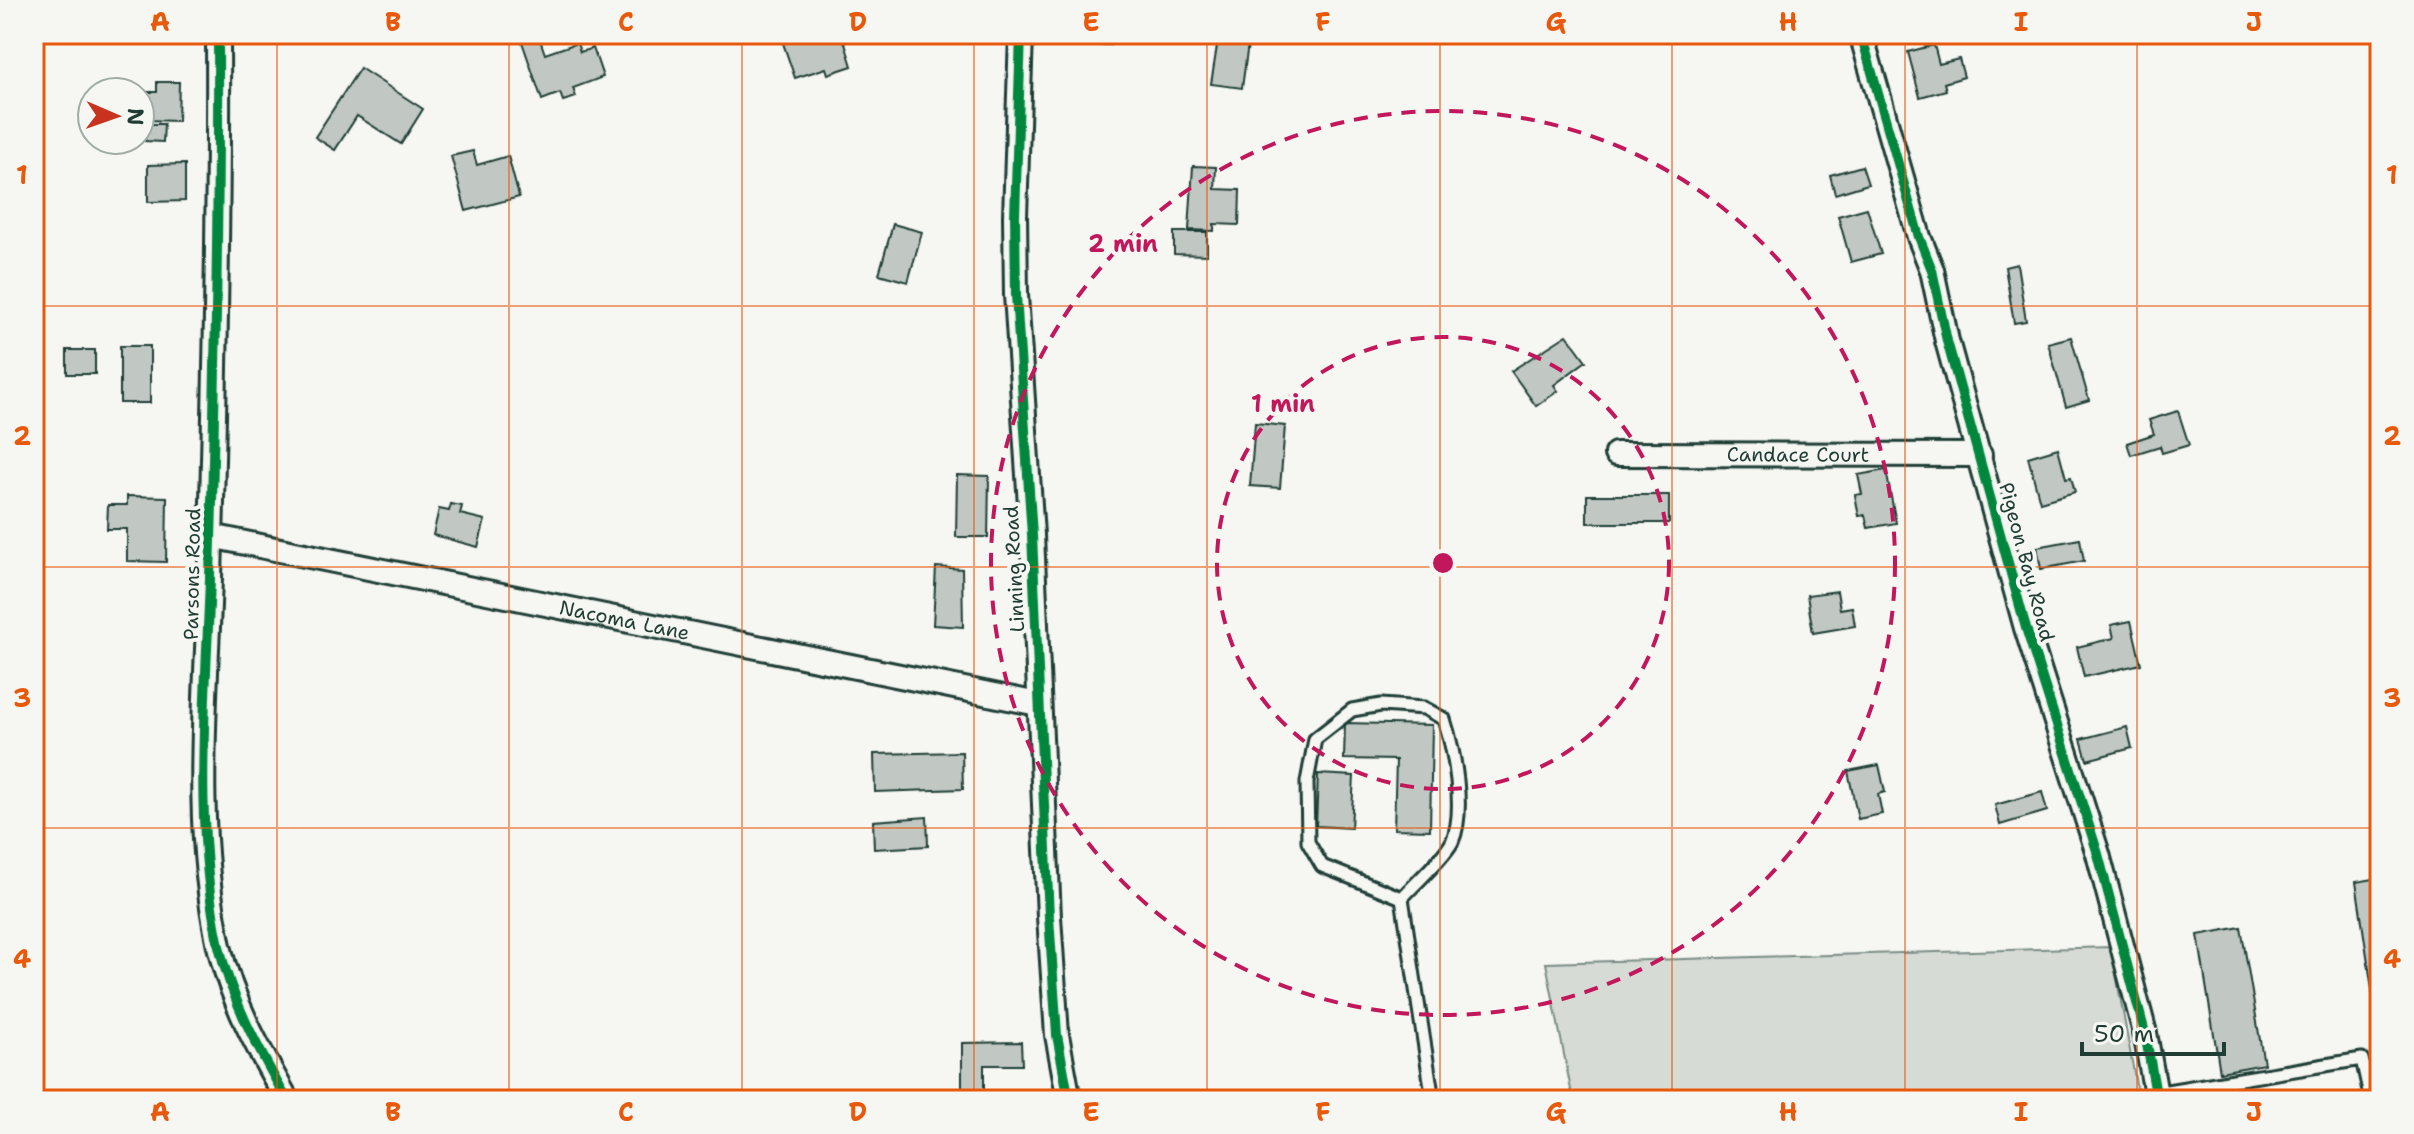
<svg xmlns="http://www.w3.org/2000/svg" width="2414" height="1134" font-family="'Shantell Sans',sans-serif">
<style>
.green{fill:#d6dbd6;stroke:#7a8c85;stroke-width:2}
.building{fill:#c1c8c3;stroke:#1f3d34;stroke-width:2}
.lines{fill:none;stroke-linecap:round;stroke-linejoin:round}
.lane-casing{stroke:#1f3d34;stroke-width:17}
.street-casing{stroke:#1f3d34;stroke-width:28}
.lane{stroke:#f6f6f2;stroke-width:11}
.street{stroke:#f6f6f2;stroke-width:22}
.cycleway-casing{stroke:#f6f6f2;stroke-width:15}
.cycleway{stroke:#00873e;stroke-width:10}
.grid{fill:none;stroke:#e8590c;stroke-width:2;stroke-opacity:0.55}
.ring{fill:none;stroke:#c2185b;stroke-width:4;stroke-dasharray:14 10}
.labels{text-anchor:middle;dominant-baseline:central;stroke-width:8;stroke-linejoin:round;paint-order:stroke}
.street-label{font-size:20px;fill:#1f3d34;stroke:#f6f6f2}
.centre{fill:#c2185b;stroke:#f6f6f2;stroke-width:4}
.ring-label{font-size:24px;text-anchor:middle;font-weight:bold;fill:#c2185b;stroke:#f6f6f2;stroke-width:8;stroke-linejoin:round;paint-order:stroke}
.neatline{fill:none;stroke:#e8590c;stroke-width:3}
.grid-label{font-size:26px;text-anchor:middle;font-weight:bold;fill:#e8590c}
</style>
<rect width="100%" height="100%" fill="#f6f6f2"/>
<filter id="ink" filterUnits="userSpaceOnUse"><feTurbulence type="fractalNoise" baseFrequency=".0125" numOctaves="2"/><feDisplacementMap in="SourceGraphic" scale="16" xChannelSelector="R" yChannelSelector="G"/><feConvolveMatrix kernelMatrix="1 2 1 2 8 2 1 2 1" color-interpolation-filters="sRGB"/></filter>
<g filter="url(#ink)">
<path class="green" d="M 2111,947 L 2139,1100 L 1573,1100 L 1546,963 Z"/>
<g class="building">
<path d="M 526,34 L 538,34 L 545,54 L 577,43 L 580,52 L 593,48 L 603,77 L 573,88 L 576,97 L 563,101 L 560,93 L 542,100 L 520,36 Z"/>
<path d="M 809,34 L 842,34 L 852,66 L 828,74 L 826,68 L 795,78 L 783,43 Z"/>
<path d="M 1086,34 L 1110,34 L 1110,45 L 1085,44 Z"/>
<path d="M 1218,40 L 1248,44 L 1242,88 L 1211,84 Z"/>
<path d="M 1934,45 L 1939,64 L 1959,59 L 1964,77 L 1944,83 L 1946,90 L 1920,97 L 1908,52 Z"/>
<path d="M 360,68 L 423,109 L 401,144 L 357,116 L 335,150 L 315,137 Z"/>
<path d="M 157,82 L 179,82 L 178,121 L 145,120 L 146,92 L 157,92 Z"/>
<path d="M 146,124 L 164,124 L 163,142 L 145,141 Z"/>
<path d="M 473,151 L 477,165 L 508,156 L 519,197 L 466,211 L 451,156 Z"/>
<path d="M 185,164 L 185,201 L 148,202 L 148,165 Z"/>
<path d="M 1193,166 L 1216,167 L 1215,189 L 1240,190 L 1239,225 L 1214,224 L 1214,231 L 1189,230 Z"/>
<path d="M 1862,166 L 1868,184 L 1835,194 L 1830,175 Z"/>
<path d="M 1867,208 L 1881,254 L 1851,262 L 1838,216 Z"/>
<path d="M 893,224 L 922,232 L 908,282 L 879,274 Z"/>
<path d="M 1174,232 L 1207,232 L 1207,255 L 1174,254 Z"/>
<path d="M 2017,264 L 2026,321 L 2014,323 L 2005,267 Z"/>
<path d="M 1567,335 L 1586,361 L 1554,385 L 1558,391 L 1536,406 L 1511,371 Z"/>
<path d="M 2071,337 L 2089,400 L 2066,407 L 2048,343 Z"/>
<path d="M 34,340 L 38,340 L 36,365 L 34,365 Z"/>
<rect x="120" y="346" width="30" height="57"/>
<rect x="67" y="350" width="28" height="24"/>
<path d="M 2178,411 L 2189,445 L 2162,453 L 2160,446 L 2131,455 L 2127,443 L 2154,434 L 2149,420 Z"/>
<path d="M 1255,423 L 1285,426 L 1280,488 L 1250,486 Z"/>
<path d="M 2058,448 L 2066,478 L 2071,477 L 2075,492 L 2040,502 L 2028,457 Z"/>
<path d="M 1886,470 L 1896,523 L 1868,528 L 1865,515 L 1859,516 L 1855,495 L 1862,494 L 1858,475 Z"/>
<path d="M 957,475 L 989,476 L 988,537 L 956,537 Z"/>
<rect x="1587" y="495" width="82" height="28"/>
<path d="M 127,496 L 167,497 L 166,562 L 127,561 L 127,529 L 107,529 L 108,505 L 127,505 Z"/>
<path d="M 451,504 L 462,506 L 460,514 L 485,520 L 478,547 L 433,535 L 439,509 L 449,511 Z"/>
<path d="M 2080,539 L 2084,561 L 2041,569 L 2037,547 Z"/>
<path d="M 936,567 L 962,569 L 963,627 L 933,625 Z"/>
<path d="M 1837,591 L 1840,609 L 1852,607 L 1855,626 L 1813,633 L 1807,595 Z"/>
<path d="M 2131,621 L 2141,664 L 2084,677 L 2077,647 L 2114,638 L 2111,625 Z"/>
<path d="M 1345,723 L 1432,725 L 1430,830 L 1394,829 L 1396,760 L 1344,759 Z"/>
<path d="M 2127,727 L 2132,748 L 2087,760 L 2081,739 Z"/>
<path d="M 962,752 L 963,789 L 875,792 L 874,754 Z"/>
<path d="M 1879,765 L 1885,792 L 1878,794 L 1882,814 L 1858,819 L 1848,771 Z"/>
<path d="M 1318,774 L 1354,776 L 1351,828 L 1316,826 Z"/>
<path d="M 2042,792 L 2047,811 L 2000,825 L 1995,805 Z"/>
<path d="M 927,817 L 928,846 L 874,849 L 873,821 Z"/>
<path d="M 2380,878 L 2380,1043 L 2356,882 Z"/>
<path d="M 2241,927 L 2264,1064 L 2220,1072 L 2198,935 Z"/>
<path d="M 1021,1042 L 1022,1065 L 984,1065 L 984,1090 L 962,1090 L 962,1043 Z"/>
</g>
<g class="lines">
<g class="lane-casing">
<g id="lane">
<path d="M 1381,705 L 1424,708 L 1444,719 C 1454,750 1466,811 1452,842 C 1443,859 1415,883 1402,898 L 1322,866 L 1308,842 L 1307,782 L 1315,739 L 1352,710 Z"/>
<path d="M 1402,898 L 1433,1100"/>
<path d="M 2155,1093 L 2362,1059 L 2371,1100"/>
</g>
</g>
<g class="street-casing">
<g id="street">
<path d="M 218,34 C 219,215 215,397 210,578 C 206,699 193,826 219,946 C 232,1002 259,1050 287,1100"/>
<path d="M 1021,34 L 1015,216 L 1016,295 L 1032,535 L 1049,917 L 1057,1035 L 1069,1100"/>
<path d="M 1861,34 L 1919,237 L 1932,270 L 1947,341 L 2026,628 L 2098,854 L 2145,1033 L 2157,1100"/>
<path id="s1" d="M 1616,454 L 1980,455"/>
<path id="s2" d="M 211,536 L 1038,704"/>
</g>
</g>
<use href="#lane" class="lane"/>
<use href="#street" class="street"/>
<g class="cycleway-casing">
<g id="cycleway">
<path d="M 218,34 C 219,215 215,397 210,578 C 206,699 193,826 219,946 C 232,1002 259,1050 287,1100"/>
<path d="M 1021,34 L 1015,216 L 1016,295 L 1032,535 L 1049,917 L 1057,1035 L 1069,1100"/>
<path d="M 1861,34 L 1919,237 L 1932,270 L 1947,341 L 2026,628 L 2098,854 L 2145,1033 L 2157,1100"/>
</g>
</g>
<use href="#cycleway" class="cycleway"/>
</g>
</g>
<path class="grid" d="M 277,34 L 277,1100M 509,34 L 509,1100M 742,34 L 742,1100M 974,34 L 974,1100M 1207,34 L 1207,1100M 1440,34 L 1440,1100M 1672,34 L 1672,1100M 1905,34 L 1905,1100M 2137,34 L 2137,1100M 34,306 L 2380,306M 34,567 L 2380,567M 34,828 L 2380,828"/>
<g class="ring">
<circle cx="1443" cy="563" r="226"/>
<circle cx="1443" cy="563" r="452"/>
</g>
<g class="labels">
<g class="street-label">
<text stroke="none"><textPath href="#s1" startOffset="182">Candace Court</textPath></text>
<text transform="translate(2027 562) rotate(75)">Pigeon Bay Road</text>
<text transform="translate(1014 569) rotate(-93)">Linning Road</text>
<text transform="translate(192 574) rotate(-89)">Parsons Road</text>
<text stroke="none"><textPath href="#s2" startOffset="422">Nacoma Lane</textPath></text>
</g>
</g>
<circle cx="1443" cy="563" r="12" class="centre"/>
<g class="ring-label">
<text x="1123" y="252">2 min</text>
<text x="1283" y="412">1 min</text>
</g>
<rect width="2414" height="1134" fill="none" stroke="#f6f6f2" stroke-width="88"/>
<g transform="translate(116 116) rotate(92)"><circle r="38" fill="#f6f6f2" stroke="#a0aca6" stroke-width="2"/>
<path d="M0-6L14 30L0 20L-14 30Z" fill="#c8321e"/>
<text y="-12" font-size="22" font-weight="bold" text-anchor="middle" fill="#1f3d34">N</text>
</g>
<path d="M2082 1042v12h142v-12" fill="none" stroke="#1f3d34" stroke-width="4"/>
<text x="2094" y="1042" font-size="24" fill="#1f3d34" stroke="#f6f6f2" stroke-width="6" paint-order="stroke">50 m</text>
<rect x="44" y="44" width="2326" height="1046" class="neatline"/>
<g class="grid-label">
<text x="160" y="31">A</text>
<text x="393" y="31">B</text>
<text x="626" y="31">C</text>
<text x="858" y="31">D</text>
<text x="1091" y="31">E</text>
<text x="1323" y="31">F</text>
<text x="1556" y="31">G</text>
<text x="1788" y="31">H</text>
<text x="2021" y="31">I</text>
<text x="2254" y="31">J</text>
<text x="22" y="184">1</text>
<text x="2392" y="184">1</text>
<text x="22" y="445">2</text>
<text x="2392" y="445">2</text>
<text x="22" y="707">3</text>
<text x="2392" y="707">3</text>
<text x="22" y="968">4</text>
<text x="2392" y="968">4</text>
<text x="160" y="1121">A</text>
<text x="393" y="1121">B</text>
<text x="626" y="1121">C</text>
<text x="858" y="1121">D</text>
<text x="1091" y="1121">E</text>
<text x="1323" y="1121">F</text>
<text x="1556" y="1121">G</text>
<text x="1788" y="1121">H</text>
<text x="2021" y="1121">I</text>
<text x="2254" y="1121">J</text>
</g>
</svg>
